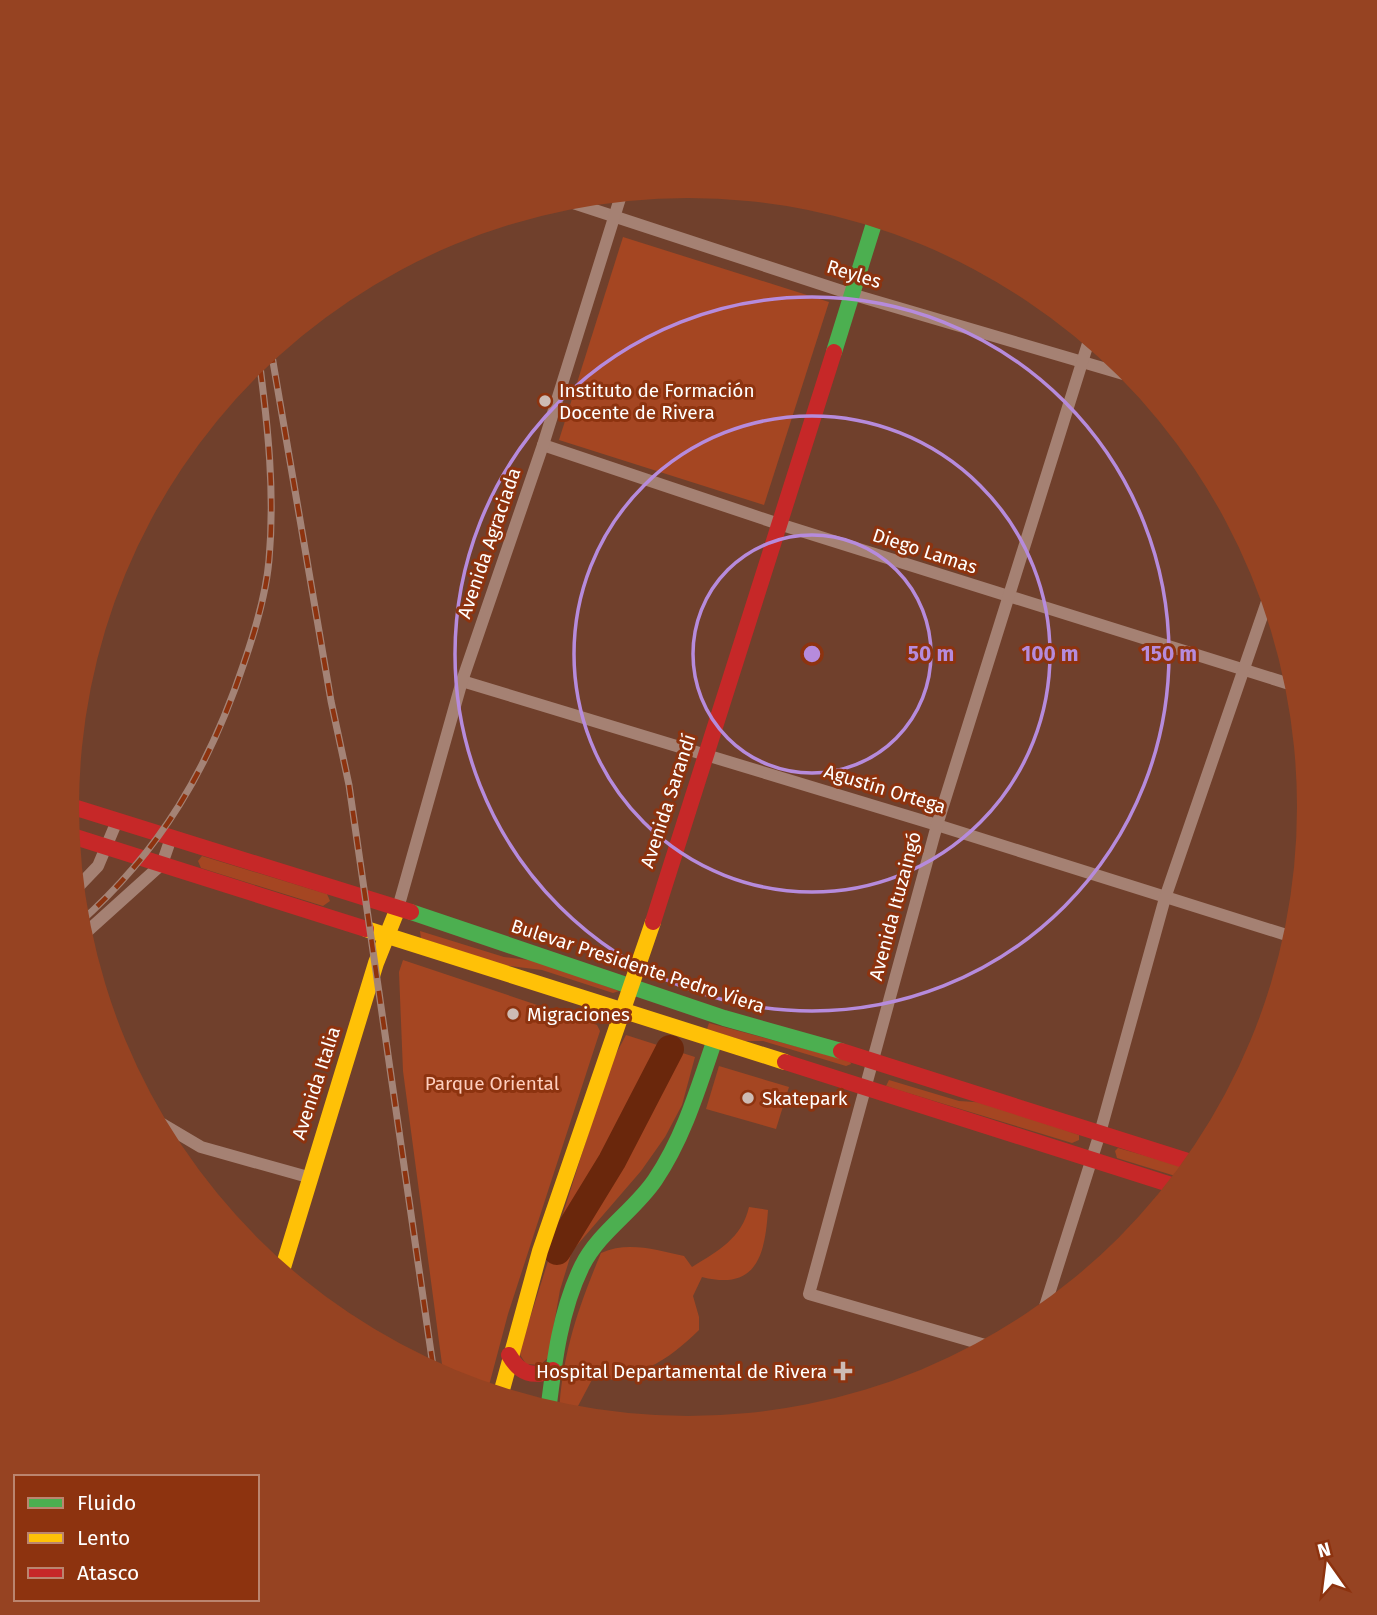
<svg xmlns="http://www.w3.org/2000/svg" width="1377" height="1615" font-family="'Fira Sans',sans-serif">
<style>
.green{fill:#a54622}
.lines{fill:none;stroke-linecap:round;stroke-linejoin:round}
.river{stroke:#6a270c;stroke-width:28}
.street{stroke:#a58173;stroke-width:12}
.fast{stroke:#4caf50;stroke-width:16}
.slow{stroke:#ffc107;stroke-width:16}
.jam{stroke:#c62828;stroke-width:16}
.rail-casing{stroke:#a48376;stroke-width:7}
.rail{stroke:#8d330f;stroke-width:4.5;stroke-dasharray:13;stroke-linecap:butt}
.ring{fill:none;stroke:#b68bdc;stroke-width:3.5}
.poi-dot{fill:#cdbcb5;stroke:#8d330f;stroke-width:2.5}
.labels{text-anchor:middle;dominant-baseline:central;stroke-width:6;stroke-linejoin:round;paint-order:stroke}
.street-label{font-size:19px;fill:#fff;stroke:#8d330f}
.poi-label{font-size:19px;fill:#fff;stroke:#8d330f;text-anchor:start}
.park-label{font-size:19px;fill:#fecfbe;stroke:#8d330f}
.centre{fill:#b68bdc;stroke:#8d330f;stroke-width:3.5}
.ring-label{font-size:21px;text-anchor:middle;font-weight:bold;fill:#b68bdc;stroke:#8d330f;stroke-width:6;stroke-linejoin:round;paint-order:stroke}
</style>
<rect width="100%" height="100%" fill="#70402c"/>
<g class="green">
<path d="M 623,237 L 829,302 L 764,505 L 559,440 Z"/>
<path d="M 202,856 L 327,894 L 330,901 L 323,906 L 201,868 L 198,861 Z"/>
<path d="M 420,931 L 504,957 L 536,961 L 619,991 L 613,993 L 542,970 L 503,965 L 421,938 Z"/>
<path d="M 403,960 L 597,1025 L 600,1031 L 508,1314 L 487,1393 L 444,1379 L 403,1071 L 399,972 Z"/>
<path d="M 709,1023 L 850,1061 L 851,1064 L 846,1066 L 763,1041 L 745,1041 L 707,1029 Z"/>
<path d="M 626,1035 L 695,1057 L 682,1105 L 665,1137 L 641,1171 L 572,1251 L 560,1290 L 548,1358 L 540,1365 L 526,1364 L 519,1353 L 610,1065 Z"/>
<path d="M 719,1066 L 789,1087 L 776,1129 L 706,1109 Z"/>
<path d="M 889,1080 L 959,1101 L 989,1103 L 1079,1135 L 1079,1140 L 1072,1143 L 898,1090 L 886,1086 Z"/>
<path d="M 1118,1148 L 1193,1169 L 1185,1179 L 1117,1158 L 1115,1151 Z"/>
<path d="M 749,1207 L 768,1210 C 765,1256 756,1291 702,1277 L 693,1296 L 699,1317 L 699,1330 C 686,1343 666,1360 649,1367 C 635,1373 626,1369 613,1380 L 595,1374 L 578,1406 L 584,1419 L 559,1415 C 562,1354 578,1308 601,1253 C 628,1241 656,1250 684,1256 L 692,1267 C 718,1251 742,1238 749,1207 Z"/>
</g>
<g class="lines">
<path class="river" d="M 557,1251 L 612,1161 L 670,1049"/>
<g class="street">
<path d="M 561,199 L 851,294 L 1137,378"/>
<path d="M 543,445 L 779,524 L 1299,687"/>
<path d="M 462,681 L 937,825 L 1296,938"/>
<path d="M 75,890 L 98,866 L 117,821"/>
<path d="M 398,908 L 462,681 L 543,445 L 622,192"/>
<path d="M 81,937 L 162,864 L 171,838"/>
<path d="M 152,1118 L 201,1147 L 308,1177"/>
<path d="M 1041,1319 L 1100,1133 L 1165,898 L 1270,593"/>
<path d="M 992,1347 L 809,1294 L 937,825 L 1090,337"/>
</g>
<g class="fast">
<path d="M 834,352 L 876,217"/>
<path d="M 411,912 L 724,1018 L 841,1051"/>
<path d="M 548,1412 C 554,1363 560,1311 582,1266 C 599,1232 634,1211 655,1180 C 683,1139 698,1089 714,1042"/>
</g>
<g class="slow">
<path d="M 366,929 L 785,1062"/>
<path d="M 281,1274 L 376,963 L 398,908"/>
<path d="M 500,1397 L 540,1251 L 653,922"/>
</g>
<g class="jam">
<path d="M 67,805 L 411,912"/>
<path d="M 69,835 L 366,929"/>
<path d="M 653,922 L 834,352"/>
<path d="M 841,1051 L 1197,1164"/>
<path d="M 785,1062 L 1178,1187"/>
<path d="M 509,1355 C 520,1374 533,1378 553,1370"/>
</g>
<g class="rail-casing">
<g id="rail">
<path d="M 271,350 L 331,701 L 349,785 L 434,1373"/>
<path d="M 78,924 C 161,851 209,768 244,663 C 255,631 266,595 269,560 C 275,493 268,426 259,359"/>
</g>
</g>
<use href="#rail" class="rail"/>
</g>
<g class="ring">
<circle cx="812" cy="654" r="119"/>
<circle cx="812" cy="654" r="238"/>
<circle cx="812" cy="654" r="357"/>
</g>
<g class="poi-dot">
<circle cx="545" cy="401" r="7"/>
<circle cx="513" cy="1014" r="7"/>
<circle cx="748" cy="1098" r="7"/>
<path d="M839.5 1360.5h7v7h7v7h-7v7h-7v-7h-7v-7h7z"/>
</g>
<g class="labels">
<g class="street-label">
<text transform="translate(854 274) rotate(17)">Reyles</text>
<text transform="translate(489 543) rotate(-71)">Avenida Agraciada</text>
<text transform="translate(925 551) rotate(18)">Diego Lamas</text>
<text transform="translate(885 789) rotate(17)">Agustín Ortega</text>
<text transform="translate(668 801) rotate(-72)">Avenida Sarandí</text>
<text transform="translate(895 906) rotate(-75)">Avenida Ituzaingó</text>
<text transform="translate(638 966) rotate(18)">Bulevar Presidente Pedro Viera</text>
<text transform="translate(316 1083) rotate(-72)">Avenida Italia</text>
</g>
<g class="poi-label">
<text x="559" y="390">Instituto de Formación<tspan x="559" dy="22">Docente de Rivera</tspan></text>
<text x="527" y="1014">Migraciones</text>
<text x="762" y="1098">Skatepark</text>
<text x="827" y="1371" text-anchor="end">Hospital Departamental de Rivera</text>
</g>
<g class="park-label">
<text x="492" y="1083">Parque Oriental</text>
</g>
</g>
<path d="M0 0H1377V1615H0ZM79 807a609 609 0 1 1 1218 0a609 609 0 1 1-1218 0Z" fill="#964322" fill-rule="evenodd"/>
<circle cx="812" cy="654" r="10" class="centre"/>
<g class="ring-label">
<text x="931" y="661">50 m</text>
<text x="1050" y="661">100 m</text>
<text x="1169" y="661">150 m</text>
</g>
<rect x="14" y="1475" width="245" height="126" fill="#8d330f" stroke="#bb856f" stroke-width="2"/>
<rect x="28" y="1498" width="35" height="10" fill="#4caf50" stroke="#bb856f" stroke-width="2"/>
<text x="77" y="1510" font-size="21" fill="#ffffff">Fluido</text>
<rect x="28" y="1533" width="35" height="10" fill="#ffc107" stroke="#bb856f" stroke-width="2"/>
<text x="77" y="1545" font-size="21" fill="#ffffff">Lento</text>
<rect x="28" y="1568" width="35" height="10" fill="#c62828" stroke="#bb856f" stroke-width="2"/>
<text x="77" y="1580" font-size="21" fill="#ffffff">Atasco</text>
<g transform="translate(1328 1566) rotate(346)" stroke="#8d330f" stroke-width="5" paint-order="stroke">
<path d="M0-5L12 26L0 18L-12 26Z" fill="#ffffff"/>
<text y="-10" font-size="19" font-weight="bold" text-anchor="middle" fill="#ffffff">N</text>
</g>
</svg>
